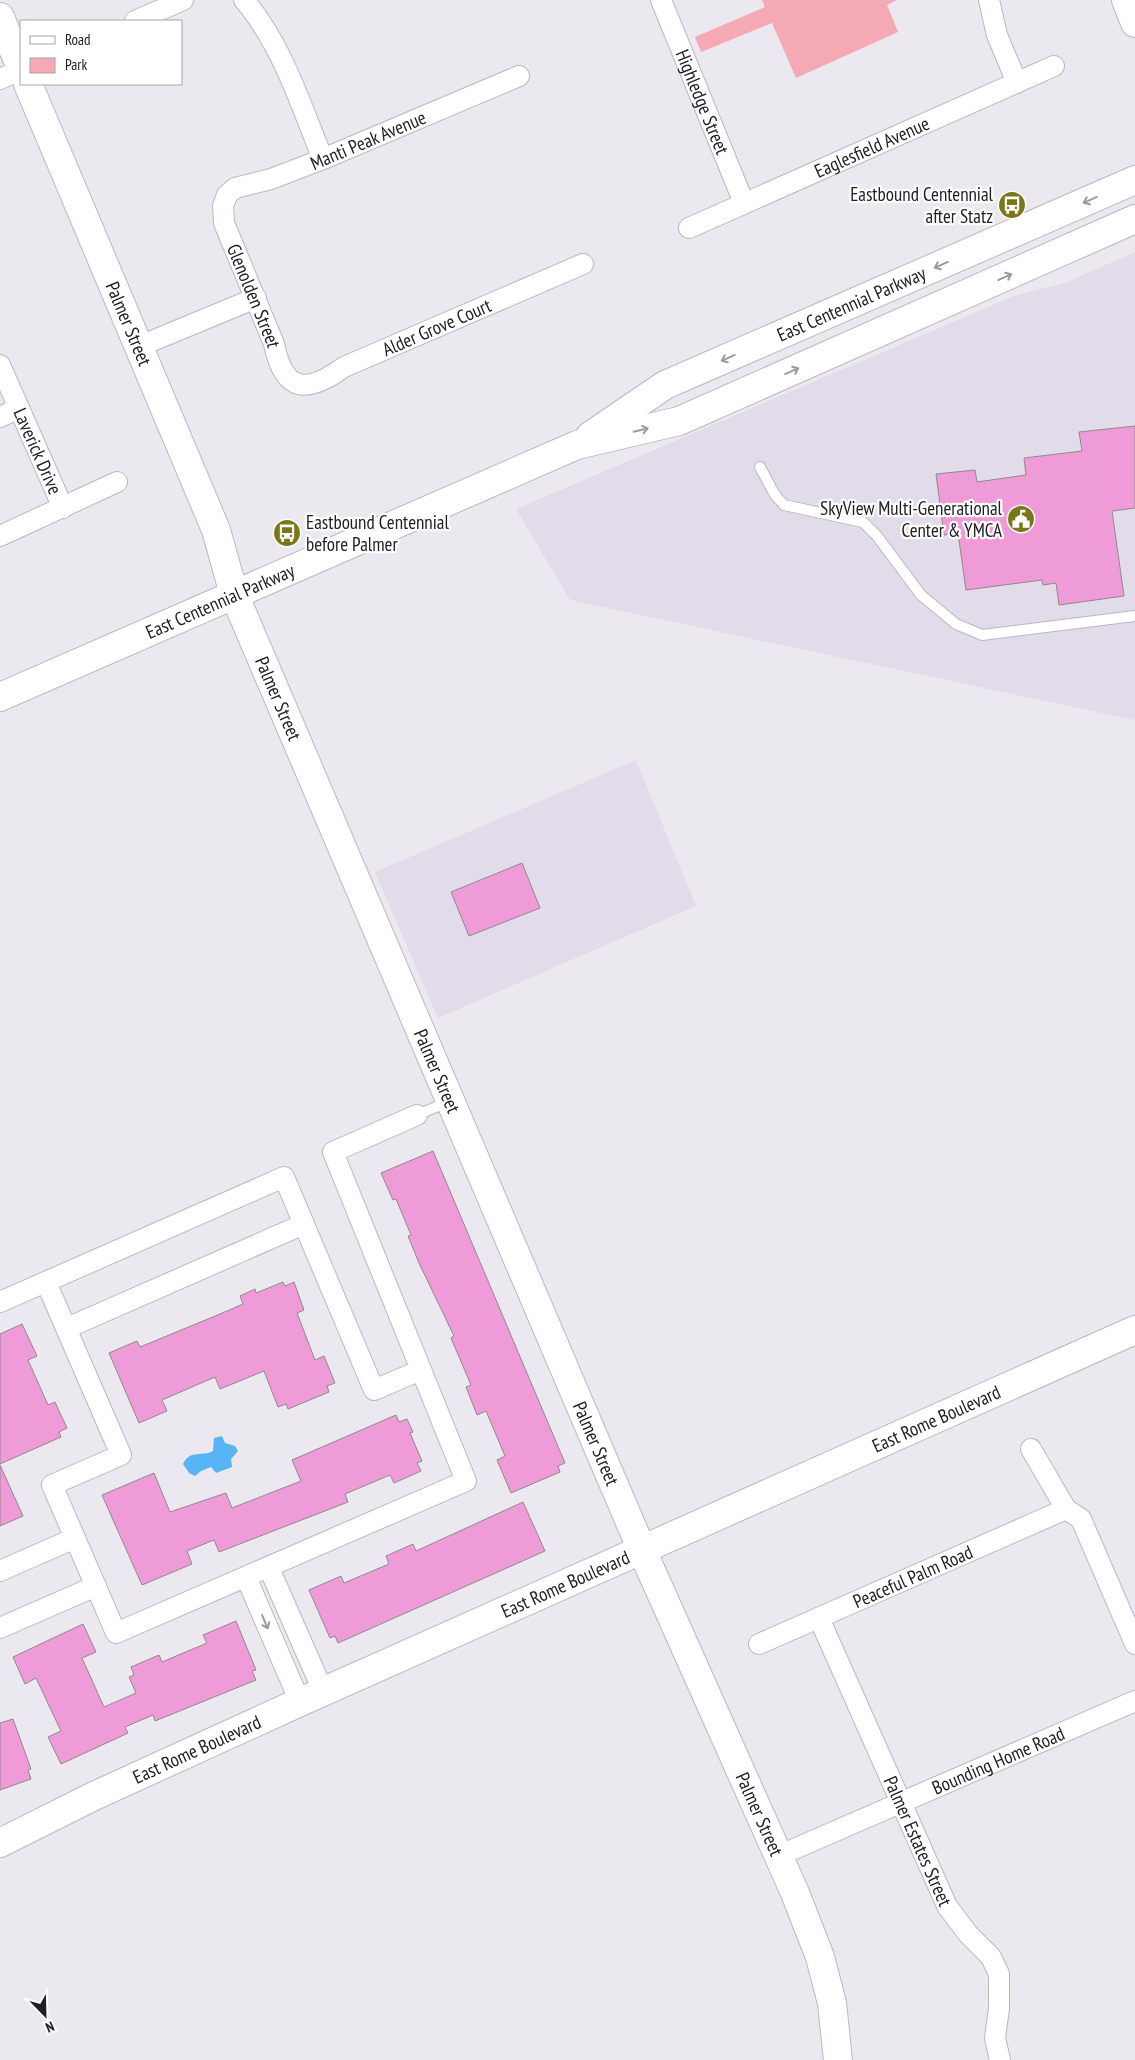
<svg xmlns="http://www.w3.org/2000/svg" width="1135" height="2060" font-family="'PT Sans Narrow',sans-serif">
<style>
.built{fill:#e2dcea}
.green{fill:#f4a9b4}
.water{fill:#58b5f3}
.building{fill:#ef9bd8;stroke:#8f898d}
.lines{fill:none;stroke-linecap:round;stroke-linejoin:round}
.lane-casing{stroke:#bbb8bf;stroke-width:12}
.street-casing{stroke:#bbb8bf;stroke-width:22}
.secondary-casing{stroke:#bbb8bf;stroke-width:30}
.lane{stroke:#fff;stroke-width:10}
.street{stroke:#fff;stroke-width:20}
.secondary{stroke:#fff;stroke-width:28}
.oneway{stroke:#9b9b9c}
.labels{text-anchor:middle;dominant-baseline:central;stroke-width:4.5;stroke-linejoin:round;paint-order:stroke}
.street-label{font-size:19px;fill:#212022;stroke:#fff}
.poi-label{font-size:19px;fill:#212022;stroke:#fff;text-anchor:end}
</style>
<rect width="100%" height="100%" fill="#ebe8ef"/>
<g class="built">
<path d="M 1135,252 L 1135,720 L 570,600 L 516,509 L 1014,296 L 1065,283 Z"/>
<path d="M 636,760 L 696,906 L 438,1018 L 375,872 Z"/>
</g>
<path class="green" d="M 762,0 L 897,0 L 887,5 L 898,32 L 796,78 L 772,23 L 701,52 L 695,37 L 765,7 Z"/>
<path class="water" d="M 222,1436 L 225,1443 L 235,1446 L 238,1451 L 231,1459 L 232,1467 L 216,1473 L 211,1467 L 201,1471 L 195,1476 L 189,1473 L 183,1464 C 190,1449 202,1457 213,1451 L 214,1438 Z"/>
<g class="building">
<path d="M 1135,426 L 1135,508 L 1112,511 L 1124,596 L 1059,605 L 1056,583 L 1043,585 L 1042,580 L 966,590 L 958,533 L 944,535 L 936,474 L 975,470 L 977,482 L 1026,475 L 1024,458 L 1082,451 L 1079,432 Z"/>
<path d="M 522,863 L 540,908 L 469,936 L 451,892 Z"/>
<path d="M 433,1151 L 565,1463 L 558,1466 L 560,1472 L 511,1493 L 497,1460 L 505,1456 L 486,1411 L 477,1415 L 466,1387 L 471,1385 L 451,1338 L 454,1336 L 419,1263 L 408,1236 L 411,1235 L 396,1199 L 393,1200 L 381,1173 Z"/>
<path d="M 283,1282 L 285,1286 L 294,1282 L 304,1310 L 297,1313 L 315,1360 L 324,1356 L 335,1383 L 327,1386 L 329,1392 L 288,1409 L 286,1404 L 278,1407 L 264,1371 L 220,1389 L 215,1377 L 162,1400 L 167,1411 L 139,1423 L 109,1353 L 137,1341 L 140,1347 L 220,1314 L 243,1304 L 240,1296 L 255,1289 L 256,1293 Z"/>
<path d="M 22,1324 L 37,1356 L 28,1360 L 48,1405 L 55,1402 L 67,1428 L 59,1432 L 61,1437 L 0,1464 L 0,1334 Z"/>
<path d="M 396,1415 L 399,1422 L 407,1419 L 413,1432 L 410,1433 L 422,1461 L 417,1463 L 421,1471 L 394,1483 L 390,1475 L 345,1494 L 348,1502 L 219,1552 L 214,1540 L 187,1551 L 192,1564 L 142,1585 L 102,1495 L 154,1473 L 170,1512 L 226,1493 L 232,1508 L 301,1481 L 292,1460 Z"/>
<path d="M 0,1465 L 23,1516 L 0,1526 Z"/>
<path d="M 523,1502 L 545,1551 L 338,1643 L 335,1636 L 330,1638 L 309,1590 L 341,1576 L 344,1583 L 389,1564 L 386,1556 L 413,1544 L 416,1551 Z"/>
<path d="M 236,1621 L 256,1670 L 252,1671 L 256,1680 L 155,1721 L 153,1715 L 125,1727 L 128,1733 L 61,1764 L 48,1737 L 61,1731 L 36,1678 L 25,1684 L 13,1657 L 83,1624 L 96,1652 L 82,1658 L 104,1707 L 136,1693 L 129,1677 L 134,1675 L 131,1667 L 159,1655 L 162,1662 L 207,1643 L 203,1635 Z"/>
<path d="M 13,1719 L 31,1769 L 28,1770 L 31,1779 L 0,1790 L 0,1723 Z"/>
</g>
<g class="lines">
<g class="lane-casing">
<g id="lane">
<path d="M 760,467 L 775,495 L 784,505 L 863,522 L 877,536 L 921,595 L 956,624 L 982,635 L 1135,616"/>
<path d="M 417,1115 L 448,1102"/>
</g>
</g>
<g class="street-casing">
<g id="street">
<path d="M 244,0 C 282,44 301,106 323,159"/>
<path id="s1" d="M 661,0 L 744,203"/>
<path d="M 989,0 L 997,35 L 1017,83"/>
<path d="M 135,21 L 183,0"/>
<path id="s2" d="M 519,76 L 323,159 L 271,179 L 235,188 L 227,195 L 223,206 L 224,223 L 274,344 C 284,393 307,394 344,367 L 583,264"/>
<path d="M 0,79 L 21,70"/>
<path id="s3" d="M 689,228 L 1054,66"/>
<path d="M 140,346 L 256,298"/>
<path id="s4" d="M 0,365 L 63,508"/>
<path d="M 0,417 L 19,408"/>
<path d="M 0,536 L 117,482"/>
<path d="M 46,1282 L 121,1455 L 52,1485 L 116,1633 L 466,1481 L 333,1152 L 417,1115"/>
<path d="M 0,1302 L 284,1177 L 374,1390 L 421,1370"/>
<path d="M 67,1328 L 304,1224"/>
<path d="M 1031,1449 L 1066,1509 L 1081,1519 L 1135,1644"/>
<path d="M 269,1568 L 323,1691"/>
<path d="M 0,1571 L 75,1538"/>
<path d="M 246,1577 L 300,1702"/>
<path id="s5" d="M 819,1618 L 947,1906 L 968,1934 L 991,1957 L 999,1974 L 999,2008 L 995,2038 L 1000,2060"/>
<path d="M 0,1628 L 96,1586"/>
<path id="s6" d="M 759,1644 L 1066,1509"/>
<path id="s7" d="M 778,1856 L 1135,1701"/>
</g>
</g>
<g class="secondary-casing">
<g id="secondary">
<path d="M 1126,0 L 1135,23"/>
<path d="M 0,17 L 21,68"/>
<path id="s8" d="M 28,84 L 216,530 L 234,594 L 641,1548 L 795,1893 L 820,1957 L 832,2003 L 838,2060"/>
<path id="s9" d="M 590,436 L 665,385 L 1135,180"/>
<path id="s10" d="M 0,697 L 577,445 L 679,421 L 1135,219"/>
<path id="s11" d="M 0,1843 L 94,1796 L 300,1702 L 1135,1330"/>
</g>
</g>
<use href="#lane" class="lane"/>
<use href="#street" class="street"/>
<use href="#secondary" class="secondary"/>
</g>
<defs><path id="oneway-shaft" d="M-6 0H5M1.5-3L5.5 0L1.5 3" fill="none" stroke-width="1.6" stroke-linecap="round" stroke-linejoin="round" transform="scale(1.25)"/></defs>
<g class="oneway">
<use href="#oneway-shaft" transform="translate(1090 200) rotate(156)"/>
<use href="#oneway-shaft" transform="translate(941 265) rotate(156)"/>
<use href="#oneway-shaft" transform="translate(1005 277) rotate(-24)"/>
<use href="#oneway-shaft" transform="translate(728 358) rotate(156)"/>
<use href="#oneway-shaft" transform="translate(792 371) rotate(-24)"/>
<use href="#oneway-shaft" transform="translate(641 430) rotate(-13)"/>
<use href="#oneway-shaft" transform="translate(265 1622) rotate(67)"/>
</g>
<defs>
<g id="bus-disc" transform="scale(1.4375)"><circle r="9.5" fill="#7b761a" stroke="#fff"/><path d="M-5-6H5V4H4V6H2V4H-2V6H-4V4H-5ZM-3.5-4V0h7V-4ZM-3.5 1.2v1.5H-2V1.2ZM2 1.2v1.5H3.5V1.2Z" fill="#fff"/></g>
<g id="civic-disc" transform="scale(1.4375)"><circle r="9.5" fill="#7b761a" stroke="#fff"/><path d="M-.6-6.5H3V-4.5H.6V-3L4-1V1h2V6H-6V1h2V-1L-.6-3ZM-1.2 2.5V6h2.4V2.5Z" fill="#fff"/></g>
</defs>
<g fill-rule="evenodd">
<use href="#bus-disc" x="1012" y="205"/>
<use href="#civic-disc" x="1021" y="519"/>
<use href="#bus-disc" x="287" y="533"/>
</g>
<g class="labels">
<g class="street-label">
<text stroke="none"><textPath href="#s1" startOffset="110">Highledge Street</textPath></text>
<text transform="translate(368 140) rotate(-23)">Manti Peak Avenue</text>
<text stroke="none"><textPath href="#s3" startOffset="200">Eaglesfield Avenue</textPath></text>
<text stroke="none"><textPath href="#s2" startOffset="424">Glenolden Street</textPath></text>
<text stroke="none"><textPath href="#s9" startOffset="294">East Centennial Parkway</textPath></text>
<text stroke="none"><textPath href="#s8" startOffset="260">Palmer Street</textPath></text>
<text stroke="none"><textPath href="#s2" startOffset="676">Alder Grove Court</textPath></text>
<text stroke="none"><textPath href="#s4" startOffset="94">Laverick Drive</textPath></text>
<text stroke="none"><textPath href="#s10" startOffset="240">East Centennial Parkway</textPath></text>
<text stroke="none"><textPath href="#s8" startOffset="664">Palmer Street</textPath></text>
<text stroke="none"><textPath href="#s8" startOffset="1069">Palmer Street</textPath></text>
<text stroke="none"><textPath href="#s11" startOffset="1028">East Rome Boulevard</textPath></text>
<text stroke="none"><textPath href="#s8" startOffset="1474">Palmer Street</textPath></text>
<text stroke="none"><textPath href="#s6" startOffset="168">Peaceful Palm Road</textPath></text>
<text stroke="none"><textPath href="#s11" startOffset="622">East Rome Boulevard</textPath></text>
<text stroke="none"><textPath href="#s11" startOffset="218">East Rome Boulevard</textPath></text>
<text stroke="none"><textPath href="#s7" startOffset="240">Bounding Home Road</textPath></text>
<text stroke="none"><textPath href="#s8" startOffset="1879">Palmer Street</textPath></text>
<text stroke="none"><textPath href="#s5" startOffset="244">Palmer Estates Street</textPath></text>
</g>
<g class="poi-label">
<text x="993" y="194">Eastbound Centennial<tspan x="993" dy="22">after Statz</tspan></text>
<text x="1002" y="508">SkyView Multi-Generational<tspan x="1002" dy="22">Center &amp; YMCA</tspan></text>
<text x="306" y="522" text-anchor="start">Eastbound Centennial<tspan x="306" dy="22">before Palmer</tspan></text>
</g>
</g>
<rect x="20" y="20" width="162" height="65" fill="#ffffff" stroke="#a6a6a7"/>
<rect x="30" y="36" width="25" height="8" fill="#ffffff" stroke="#a6a6a7"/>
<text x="65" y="45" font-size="15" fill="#212022">Road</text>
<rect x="30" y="58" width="25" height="15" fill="#f4a9b4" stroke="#a6a6a7"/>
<text x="65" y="70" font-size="15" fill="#212022">Park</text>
<g transform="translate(45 2015) rotate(157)" stroke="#ffffff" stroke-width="4" paint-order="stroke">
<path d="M0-4L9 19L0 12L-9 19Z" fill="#212022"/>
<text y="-8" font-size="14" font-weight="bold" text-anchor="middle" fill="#212022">N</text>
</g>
</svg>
